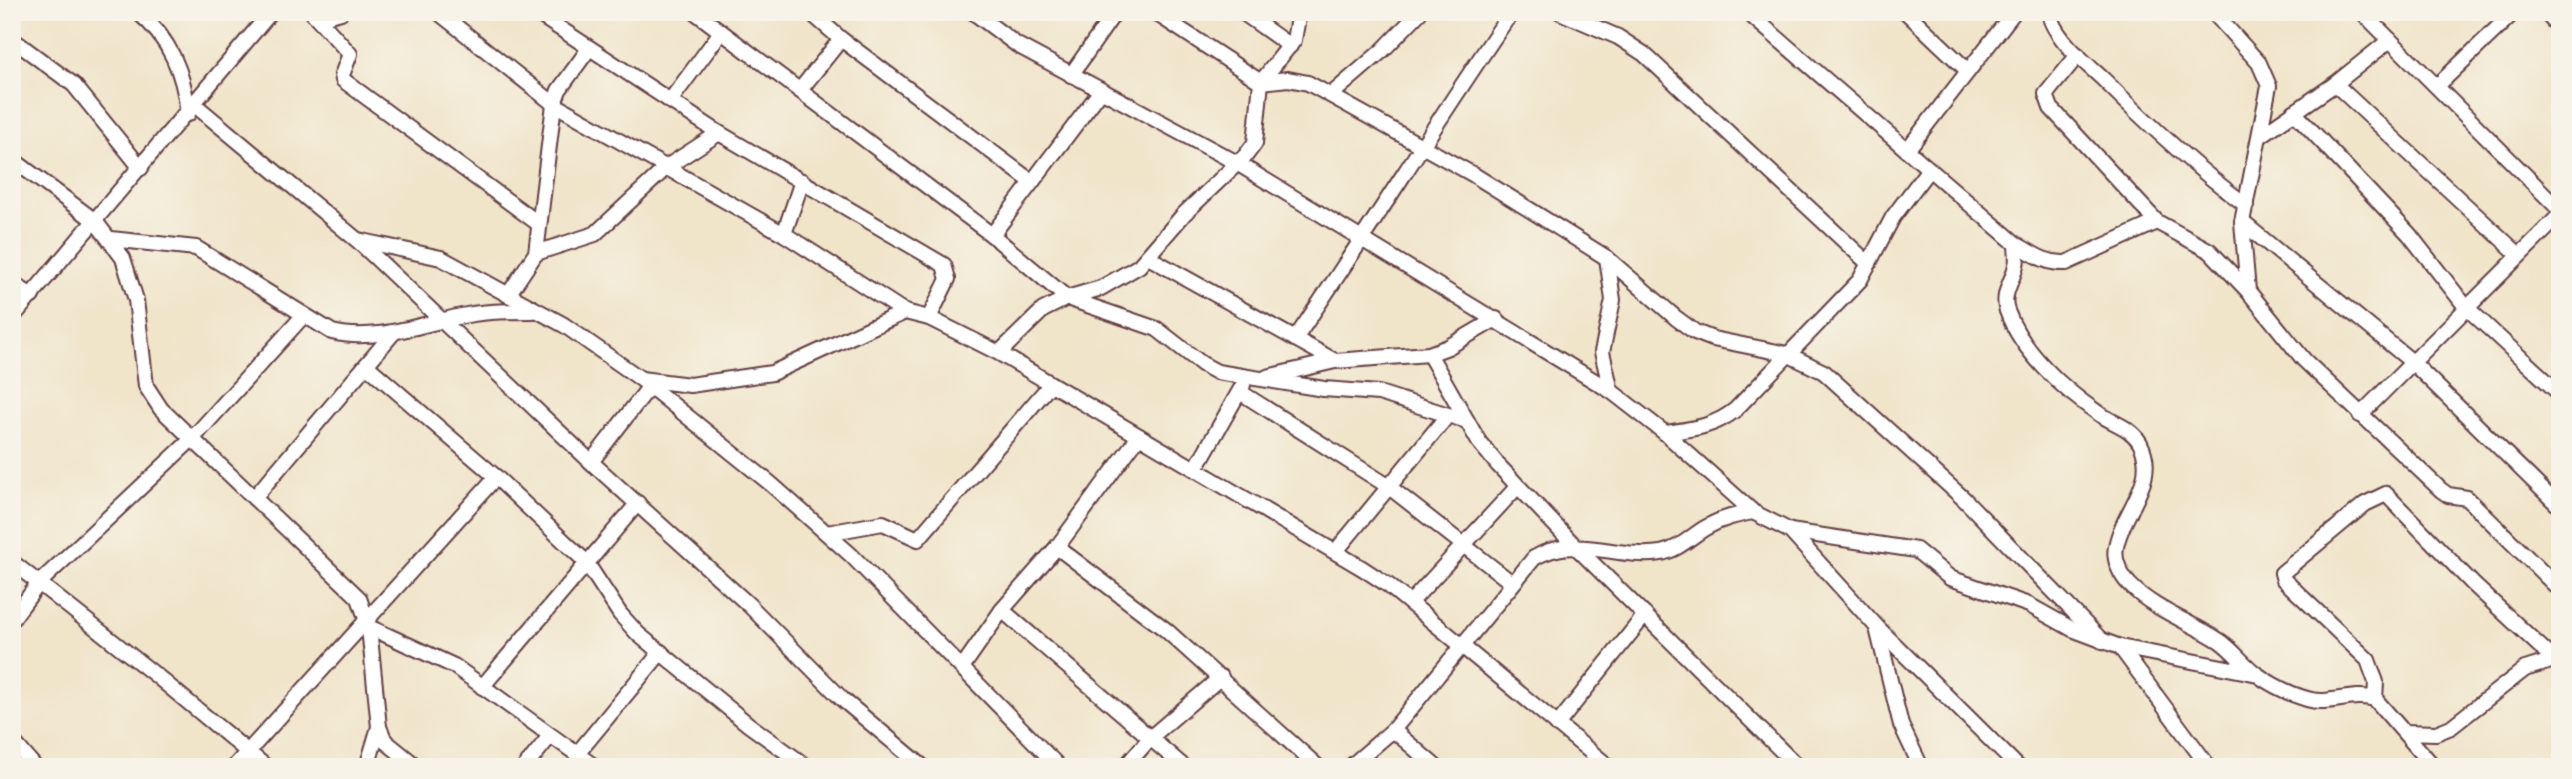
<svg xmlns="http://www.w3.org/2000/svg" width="2572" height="779" font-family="Caveat,sans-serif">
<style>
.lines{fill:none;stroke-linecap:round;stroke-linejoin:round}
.minor-casing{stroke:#633d43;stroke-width:18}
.minor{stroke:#fff;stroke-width:14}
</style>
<rect width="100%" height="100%" fill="#f7f3e8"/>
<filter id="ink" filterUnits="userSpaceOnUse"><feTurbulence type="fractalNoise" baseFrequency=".0143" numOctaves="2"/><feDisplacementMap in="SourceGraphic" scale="14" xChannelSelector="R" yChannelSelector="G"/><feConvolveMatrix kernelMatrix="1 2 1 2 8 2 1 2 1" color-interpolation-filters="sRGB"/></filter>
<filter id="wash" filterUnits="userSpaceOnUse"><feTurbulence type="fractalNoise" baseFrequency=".00686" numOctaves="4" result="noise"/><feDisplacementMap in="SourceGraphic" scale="28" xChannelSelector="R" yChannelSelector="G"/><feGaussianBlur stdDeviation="1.57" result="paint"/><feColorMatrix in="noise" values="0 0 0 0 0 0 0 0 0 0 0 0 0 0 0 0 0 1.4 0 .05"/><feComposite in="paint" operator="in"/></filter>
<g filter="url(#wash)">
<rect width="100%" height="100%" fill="#f0e4c9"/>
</g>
<g filter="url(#ink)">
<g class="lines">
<g class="minor-casing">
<g id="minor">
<path d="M 138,12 C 170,39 184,73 188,114"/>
<path d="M 312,12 L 350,54 L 342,75 L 343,80 L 539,224"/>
<path d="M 438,12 L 554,104 L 784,234 L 905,312 L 929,318 L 999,353 L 1362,568 L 1388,585 L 1609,767"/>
<path d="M 535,12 L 719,133 L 944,265 L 948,279 L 929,318"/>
<path d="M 695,12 L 992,235 L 1067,298 L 1157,329 L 1202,364 L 1217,372 L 1324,389 L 1379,393 L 1467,421"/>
<path d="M 810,12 L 841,39 L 1032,182"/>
<path d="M 973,12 L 1017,45 L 1237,163 L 1611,391 L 1665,433 L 1753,512 L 1790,531 L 1877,627 L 2018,767"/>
<path d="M 1154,12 L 1261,82 L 1288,79 L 1308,83 L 1474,175 L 1607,258 L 1676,318 L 1695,332 L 1713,339 L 1787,354 L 1824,372 L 1964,499 L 2102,641"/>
<path d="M 1242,12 L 1290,46"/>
<path d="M 1560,12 L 1618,37 L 1644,54 L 1869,264"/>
<path d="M 1747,12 L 2016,244 C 2033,254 2046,264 2066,263 L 2157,222"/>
<path d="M 1906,12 L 1968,71"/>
<path d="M 2055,12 L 2051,20 C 2060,43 2086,63 2104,80 C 2149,125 2194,167 2246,205"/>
<path d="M 2213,12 L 2259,63 L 2269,86 L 2242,222 L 2248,291"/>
<path d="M 2362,12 L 2560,210"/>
<path d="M 2545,12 L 2560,28"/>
<path d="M 318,18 L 341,12"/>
<path d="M 12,39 L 74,85 L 141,168"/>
<path d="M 2078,55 L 2046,94 L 2051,108 L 2157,222 L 2210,251 L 2248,291 L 2304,360 L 2441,490 L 2448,495 L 2467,498 L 2560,590"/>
<path d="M 1071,75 L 1115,12"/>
<path d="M 2335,84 L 2519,255"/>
<path d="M 2437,86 L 2514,12"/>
<path d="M 800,90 L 841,39"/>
<path d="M 1332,94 L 1383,50 L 1420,12"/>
<path d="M 670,101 L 721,32"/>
<path d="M 195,105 L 357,240 L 591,462 L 749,605 L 842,699 L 923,767"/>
<path d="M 2294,112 L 2409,234 L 2466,307 L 2560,394"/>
<path d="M 2260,136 L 2335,84 L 2390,40"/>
<path d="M 1907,150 L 2014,12"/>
<path d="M 12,159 L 95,221 L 123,258 L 136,300 L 146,386 L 161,409 L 359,598 L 369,627 L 379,727 L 385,741 L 417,767"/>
<path d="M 2242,222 L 2411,361 L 2560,507"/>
<path d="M 784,234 L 802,181"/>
<path d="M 992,235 L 1100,92"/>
<path d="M 111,239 L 196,248 L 332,332 C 375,343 424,323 467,315 C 489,311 510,311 533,311"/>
<path d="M 358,240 L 441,258 L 564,325 L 641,379 L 771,484 L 851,555 L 1059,767"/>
<path d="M 2016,244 C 2016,251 2018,259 2016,265 C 2013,281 2001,294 2007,311 C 2022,352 2063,389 2098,413 C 2112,423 2131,427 2140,443 C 2160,481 2122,511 2116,547 C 2113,560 2121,576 2130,585 C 2154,610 2191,622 2220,641 C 2233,650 2243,664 2255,673 C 2270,684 2290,694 2307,699 C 2329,706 2352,692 2375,699 L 2434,767"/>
<path d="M 536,253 L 595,234 L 668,166 L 719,133"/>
<path d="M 1148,257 L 1335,361"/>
<path d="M 1607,258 L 1613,300 L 1602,352 L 1611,391"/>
<path d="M 12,283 L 32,296"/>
<path d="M 508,295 L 536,253 L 554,104 L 559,90 L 588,50"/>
<path d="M 12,318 L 271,12"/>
<path d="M 1295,339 C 1367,234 1434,125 1506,20 L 1515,12"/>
<path d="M 999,353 L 1043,310 L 1067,298 L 1101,288 L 1139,266 L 1184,214 L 1246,155 L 1255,143 L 1261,82 L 1294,40 L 1299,12"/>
<path d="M 1429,354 L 1479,442 L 1498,465 L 1575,546 L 1798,767"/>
<path d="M 366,365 L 496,477 L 586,562 L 620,614 L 638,634 L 749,725 L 807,767"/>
<path d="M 1267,377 L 1335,361 L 1429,354 L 1448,347 L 1496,319"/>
<path d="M 641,379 L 690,385 L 772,373 L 905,312"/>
<path d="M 1240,392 L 1388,486 L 1512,583"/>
<path d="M 2360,415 L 2560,215"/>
<path d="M 1665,433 C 1692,429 1714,427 1735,410 L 1860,280 L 1893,217 L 1929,169"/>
<path d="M 591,462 L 650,386"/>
<path d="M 1196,468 L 1243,385"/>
<path d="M 254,498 L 394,332"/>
<path d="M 1790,531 L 1916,550 L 1950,578 L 2029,605 L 2072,629 L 2120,647 L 2253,673"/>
<path d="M 827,533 L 883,523 L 918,539 L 1051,384"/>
<path d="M 1057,547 L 1166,630 L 1318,767"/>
<path d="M 1336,551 L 1448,415"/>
<path d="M 12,562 L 158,677 L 266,767"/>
<path d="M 1410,603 L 1518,486"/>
<path d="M 1002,610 L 1184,767"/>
<path d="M 12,619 L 39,583 L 192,439 L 304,315"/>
<path d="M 369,627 L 454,666 L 595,767"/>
<path d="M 1877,628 L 1901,725 L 1921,767"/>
<path d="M 2120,647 L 2209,767"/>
<path d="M 963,666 L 1002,610 L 1057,547 L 1139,436"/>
<path d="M 482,687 L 638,503"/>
<path d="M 2375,699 L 2376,682 L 2368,660 L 2284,580 L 2282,573 L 2365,504 L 2386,494 L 2473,584 L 2560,665"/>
<path d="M 1557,725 L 1645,615"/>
<path d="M 1393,730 L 1436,767"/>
<path d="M 2405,732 L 2436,733 L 2451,727 L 2525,669 L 2554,660"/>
<path d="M 12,740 L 35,767"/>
<path d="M 577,754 L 661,652"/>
<path d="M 234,767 L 496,477"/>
<path d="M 367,767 L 379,727"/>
<path d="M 525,767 L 550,736"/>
<path d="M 1125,767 L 1151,737 L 1221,677"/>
<path d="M 1350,767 L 1393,730 L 1534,558 C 1575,533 1617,560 1661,553 C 1679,550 1692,535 1707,527 C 1722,518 1737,515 1753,512"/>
</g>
</g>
<use href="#minor" class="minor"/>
</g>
</g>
<rect width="2572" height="779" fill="none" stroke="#f7f3e8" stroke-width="42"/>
</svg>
